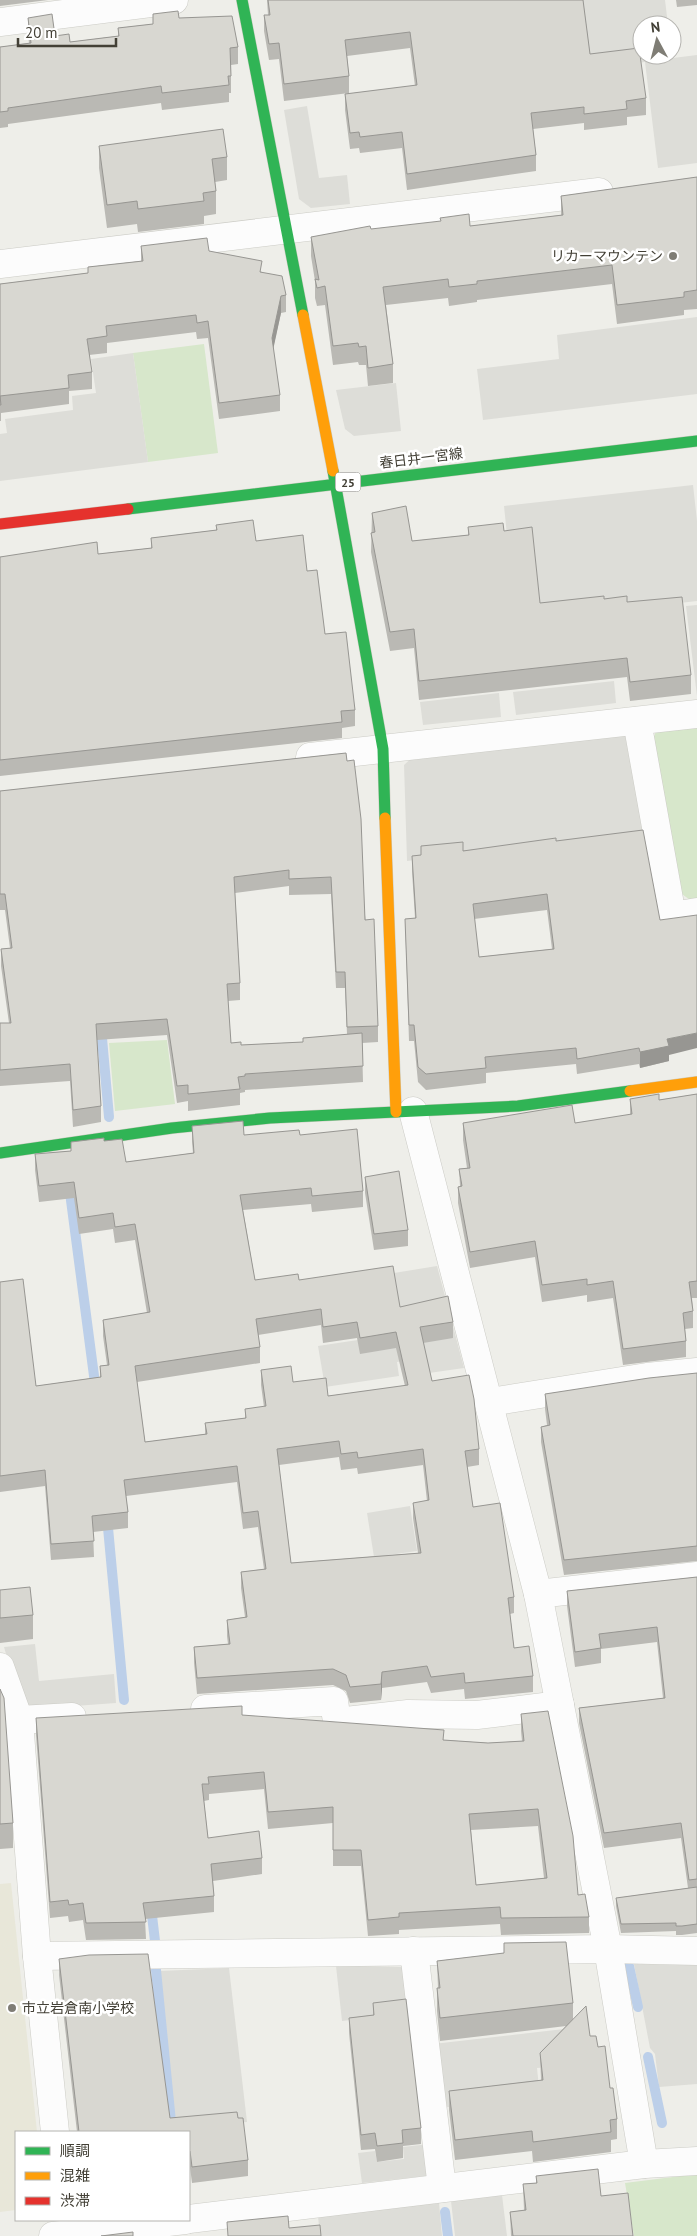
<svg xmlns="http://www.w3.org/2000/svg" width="697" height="2236" font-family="'PT Sans','Noto Sans JP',sans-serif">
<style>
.education{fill:#e8e7d9}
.green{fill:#d7e7cb}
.parking{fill:#ddddd8}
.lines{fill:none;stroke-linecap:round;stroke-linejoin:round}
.stream{stroke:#bccfe9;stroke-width:10}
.street-casing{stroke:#ccccc6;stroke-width:29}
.fast-casing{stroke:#cccbc0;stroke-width:12}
.slow-casing{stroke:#cccbc0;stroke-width:12}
.jam-casing{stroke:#cccbc0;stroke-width:12}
.street{stroke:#fcfcfc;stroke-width:28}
.fast{stroke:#30b455;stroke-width:11}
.slow{stroke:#ff9f0a;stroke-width:11}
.jam{stroke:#e5322d;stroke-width:11}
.wall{fill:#bab9b4;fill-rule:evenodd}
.shaded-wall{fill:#979692}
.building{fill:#d8d7d1;stroke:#979692;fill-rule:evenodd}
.poi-dot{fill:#7f7d75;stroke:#fff;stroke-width:2}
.labels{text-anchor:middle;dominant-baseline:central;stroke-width:5;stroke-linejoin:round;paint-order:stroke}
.shield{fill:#fff;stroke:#7b7972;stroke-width:1}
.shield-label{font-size:12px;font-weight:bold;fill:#434036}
.poi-label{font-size:14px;fill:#434036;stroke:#fff;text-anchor:end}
.street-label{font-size:14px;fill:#434036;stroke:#fff}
</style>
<rect width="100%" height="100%" fill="#eeeee9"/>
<path class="education" d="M 11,1883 L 37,2132 L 16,2132 L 16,2210 L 0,2212 L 0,1884 Z"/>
<g class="green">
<path d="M 204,344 L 218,453 L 148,462 L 133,353 Z"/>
<path d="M 697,725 L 697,902 L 693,902 L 679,892 L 653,739 L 657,729 Z"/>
<path d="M 167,1040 L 175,1104 L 115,1111 L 109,1043 Z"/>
<path d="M 697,2174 L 697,2236 L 634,2236 L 625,2183 Z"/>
</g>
<g class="parking">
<path d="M 583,0 L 665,0 L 668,25 L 642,25 L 642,55 L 672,55 L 673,58 L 697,55 L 697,163 L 658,168 L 645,62 L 591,68 Z"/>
<path d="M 307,106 L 319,178 L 347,175 L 350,204 L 311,208 L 299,199 L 284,110 Z"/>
<path d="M 697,317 L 697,394 L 483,420 L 477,369 L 559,359 L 557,335 Z"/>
<path d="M 133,353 L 148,462 L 0,481 L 0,434 L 7,433 L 5,419 L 73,410 L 72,396 L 96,393 L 91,359 Z"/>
<path d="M 396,383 L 401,431 L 354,436 L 345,429 L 336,390 Z"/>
<path d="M 693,485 L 697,521 L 697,601 L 542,619 L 533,542 L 508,545 L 504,506 Z"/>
<path d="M 697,605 L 697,696 L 686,606 Z"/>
<path d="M 614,681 L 616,703 L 516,715 L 513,692 Z"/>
<path d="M 499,693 L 501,717 L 423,725 L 420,702 Z"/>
<path d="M 620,732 L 634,743 L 648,832 L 407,861 L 404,765 L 415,755 Z"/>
<path d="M 437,1266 L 464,1368 L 429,1373 L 426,1358 L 397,1362 L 399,1376 L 325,1387 L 318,1346 L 404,1333 L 394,1273 Z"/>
<path d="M 410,1506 L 417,1551 L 374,1557 L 367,1513 Z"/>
<path d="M 35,1644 L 39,1681 L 114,1674 L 116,1703 L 33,1709 L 20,1702 L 4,1647 Z"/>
<path d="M 634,1964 L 697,1965 L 697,2084 L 659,2087 L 655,2054 L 650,2048 Z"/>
<path d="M 336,1966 L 403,1967 L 415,2012 L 342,2021 Z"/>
<path d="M 229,1968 L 247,2122 L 176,2130 L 159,1971 Z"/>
<path d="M 573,2028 L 548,2067 L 537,2068 L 540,2097 L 440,2108 L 433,2044 Z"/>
<path d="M 429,2144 L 433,2175 L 362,2183 L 358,2153 L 375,2151 L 377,2162 L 404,2159 L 403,2147 Z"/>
<path d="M 502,2195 L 507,2236 L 455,2236 L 451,2201 Z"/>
<path d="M 439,2203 L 442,2236 L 320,2236 L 318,2216 Z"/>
</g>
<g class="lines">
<g class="stream">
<path d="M 101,1027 L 109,1117"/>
<path d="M 69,1185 L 96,1391"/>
<path d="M 107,1517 L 124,1700"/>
<path d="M 151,1907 L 155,1941"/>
<path d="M 629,1966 L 638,2007"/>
<path d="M 156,1970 L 172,2132"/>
<path d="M 648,2057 L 662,2123"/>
<path d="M 445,2212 L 448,2236"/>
</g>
<g class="street-casing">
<g id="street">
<path d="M 0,22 L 174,0"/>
<path d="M 0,264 L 599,192"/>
<path d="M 637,721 L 672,916 L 697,912"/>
<path d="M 310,757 L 697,714"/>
<path d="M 413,1111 L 538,1594 L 608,1949 L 644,2164"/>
<path d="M 490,1402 L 647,1377 L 697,1372"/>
<path d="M 538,1594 L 697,1576"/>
<path d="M 0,1667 L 19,1720 L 37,1956 L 55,2132"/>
<path d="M 205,1709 L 334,1701 L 337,1722 L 408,1714 L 477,1715 L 560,1705"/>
<path d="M 19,1720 L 72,1717"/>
<path d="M 414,1951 L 442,2188"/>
<path d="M 37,1956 L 608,1949 L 697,1951"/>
<path d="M 189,2219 L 644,2164 L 697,2161"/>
<path d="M 53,2236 L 185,2220"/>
</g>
</g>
<g class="fast-casing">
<g id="fast">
<path d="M 242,0 L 303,315"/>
<path d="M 333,471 L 383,749 L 385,818"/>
<path d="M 128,509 L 697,441"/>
<path d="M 0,1153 L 172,1128 L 270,1118 L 518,1106 L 630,1091"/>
</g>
</g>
<g class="slow-casing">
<g id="slow">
<path d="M 303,315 L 333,471"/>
<path d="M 385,818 L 396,1112"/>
<path d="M 630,1091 L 697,1082"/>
</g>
</g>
<g class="jam-casing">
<path id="jam" d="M 0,524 L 128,509"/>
</g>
<use href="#street" class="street"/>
<use href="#fast" class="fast"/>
<use href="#slow" class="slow"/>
<use href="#jam" class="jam"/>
</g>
<g class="wall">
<path d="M 0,0 L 48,0 L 0,6 Z"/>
<path d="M 267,0 L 583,0 L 590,54 L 646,98 L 646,115 L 627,117 L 627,125 L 584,130 L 584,123 L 533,129 L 536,155 L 536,171 L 407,190 L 402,148 L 360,153 L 359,148 L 350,149 L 345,110 L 345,94 L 415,86 L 410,48 L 347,56 L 349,76 L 349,93 L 284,101 L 279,59 L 269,60 L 264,31 L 264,15 L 268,15 Z"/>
<path d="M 676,0 L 697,0 L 697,5 L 677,7 Z"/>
<path d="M 28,18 L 55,36 L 70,42 L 118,36 L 118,28 L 153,24 L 179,18 L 238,47 L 238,64 L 231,65 L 231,93 L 229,93 L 229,102 L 162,110 L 161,103 L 8,124 L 8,127 L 0,128 L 0,47 L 29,43 L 28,34 Z"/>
<path d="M 99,146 L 227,157 L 227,180 L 215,182 L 216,191 L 216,214 L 204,216 L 204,224 L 138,232 L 137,224 L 107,228 L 99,168 Z"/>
<path d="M 697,177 L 697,309 L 684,310 L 684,315 L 617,324 L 612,284 L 477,300 L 477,302 L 449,306 L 448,298 L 386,305 L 393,364 L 393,383 L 368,386 L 366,365 L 359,365 L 358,362 L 333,365 L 325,305 L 317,306 L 315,298 L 315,281 L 311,256 L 311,237 L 371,229 L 470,226 L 561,215 L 561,196 Z"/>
<path d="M 141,246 L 209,251 L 262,272 L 286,295 L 286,312 L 281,313 L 273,348 L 280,395 L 280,411 L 219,419 L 208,338 L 197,339 L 196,332 L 107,343 L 107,353 L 89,355 L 92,372 L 92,389 L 69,391 L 69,404 L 1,413 L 1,421 L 0,421 L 0,284 L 88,273 L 88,267 L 141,261 Z"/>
<path d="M 372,513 L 412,541 L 468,535 L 468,527 L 504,531 L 540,603 L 604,599 L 627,602 L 691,675 L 691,694 L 630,701 L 627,677 L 419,700 L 414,648 L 390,651 L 371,552 Z"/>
<path d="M 216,525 L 256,541 L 307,571 L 325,634 L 355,710 L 355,726 L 342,728 L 342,738 L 0,776 L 0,557 L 98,554 L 151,548 L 151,538 L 216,530 Z"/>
<path d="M 346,753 L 378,1026 L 378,1042 L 362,1043 L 363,1082 L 245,1090 L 245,1092 L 240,1093 L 240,1105 L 188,1111 L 188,1101 L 177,1103 L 167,1035 L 97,1040 L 101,1106 L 101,1122 L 73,1127 L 70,1081 L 0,1086 L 0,1023 L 9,1023 L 1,966 L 1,949 L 10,948 L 5,910 L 0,910 L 0,791 ZM 289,886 L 289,895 L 331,894 L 336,988 L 345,988 L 347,1034 L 303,1042 L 241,1045 L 231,1043 L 228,1001 L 240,1000 L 240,983 L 235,893 Z"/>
<path d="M 556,841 L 669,1055 L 669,1061 L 640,1068 L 639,1064 L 577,1074 L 576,1064 L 486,1073 L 486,1083 L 426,1090 L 418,1082 L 414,1041 L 409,1041 L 405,919 L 415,918 L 412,871 L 412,856 ZM 547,910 L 552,949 L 479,957 L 474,919 Z"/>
<path d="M 697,1094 L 697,1298 L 692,1298 L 693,1311 L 693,1328 L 685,1329 L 686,1341 L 686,1357 L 623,1365 L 613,1298 L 587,1302 L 587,1295 L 542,1302 L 535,1257 L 470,1268 L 458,1203 L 458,1187 L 460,1186 L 459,1169 L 467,1168 L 463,1140 L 463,1123 L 575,1123 L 630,1115 L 630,1099 L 659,1100 Z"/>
<path d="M 192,1126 L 244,1135 L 300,1135 L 363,1191 L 363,1207 L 312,1212 L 311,1204 L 243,1210 L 255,1280 L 299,1280 L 453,1322 L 453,1338 L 423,1343 L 432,1381 L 479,1449 L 479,1465 L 467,1467 L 473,1507 L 514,1597 L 514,1613 L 510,1614 L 514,1648 L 533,1676 L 533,1692 L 465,1699 L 464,1689 L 431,1693 L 427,1682 L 382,1688 L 381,1700 L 350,1703 L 346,1691 L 333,1685 L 197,1694 L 194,1663 L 194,1647 L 228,1644 L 227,1636 L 227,1620 L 245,1617 L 241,1588 L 241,1572 L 264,1569 L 258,1527 L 243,1529 L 237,1482 L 126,1496 L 128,1512 L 128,1528 L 93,1532 L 94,1557 L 51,1560 L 45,1486 L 0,1492 L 0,1282 L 36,1386 L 100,1377 L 100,1366 L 107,1365 L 103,1336 L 103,1320 L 147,1313 L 135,1240 L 115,1243 L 113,1229 L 79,1234 L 74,1198 L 39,1202 L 35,1170 L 35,1154 L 71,1151 L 104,1141 L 126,1162 L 193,1153 L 192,1142 ZM 321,1325 L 323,1343 L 357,1338 L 360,1354 L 396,1348 L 405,1386 L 328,1396 L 261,1370 L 261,1385 L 264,1407 L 245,1409 L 245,1418 L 205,1423 L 205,1434 L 145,1442 L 137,1382 L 260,1363 L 260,1347 L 258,1335 ZM 339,1457 L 341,1470 L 357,1468 L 358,1474 L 423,1465 L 427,1501 L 413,1503 L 413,1518 L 418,1553 L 291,1563 L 279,1465 Z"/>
<path d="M 365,1177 L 408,1230 L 408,1246 L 374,1250 L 365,1193 Z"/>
<path d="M 697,1373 L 697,1561 L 564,1575 L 541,1442 L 541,1427 L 547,1425 L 545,1409 L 545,1394 Z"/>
<path d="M 697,1577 L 697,1933 L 682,1935 L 676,1935 L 676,1931 L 621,1933 L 616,1906 L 616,1898 L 688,1888 L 681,1838 L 604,1848 L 579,1723 L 579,1708 L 663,1698 L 657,1642 L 601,1649 L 601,1663 L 575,1667 L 567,1606 L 567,1591 Z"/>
<path d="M 0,1590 L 33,1615 L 33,1639 L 0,1643 Z"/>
<path d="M 0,1689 L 13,1823 L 13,1848 L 0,1849 Z"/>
<path d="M 521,1714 L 578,1895 L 589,1917 L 589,1933 L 501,1935 L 500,1924 L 399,1930 L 399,1934 L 368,1936 L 361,1866 L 333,1866 L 333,1823 L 268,1829 L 264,1789 L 209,1794 L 209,1800 L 204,1801 L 208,1838 L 262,1858 L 262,1874 L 213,1881 L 214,1896 L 214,1912 L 145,1919 L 146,1939 L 86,1940 L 83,1920 L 69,1922 L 68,1916 L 50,1918 L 36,1735 L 36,1718 L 242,1715 L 444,1740 L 488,1743 L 522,1741 L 521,1731 ZM 538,1826 L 544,1878 L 476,1885 L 471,1830 Z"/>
<path d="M 504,1943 L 573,2003 L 573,2019 L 590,2036 L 598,2047 L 610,2088 L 617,2119 L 617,2139 L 611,2140 L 611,2152 L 533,2162 L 532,2151 L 455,2160 L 449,2110 L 449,2091 L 541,2080 L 540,2053 L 566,2026 L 440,2041 L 437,2011 L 437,1988 L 438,1988 L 437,1961 L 504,1953 Z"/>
<path d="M 59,1959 L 170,2118 L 238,2118 L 248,2160 L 248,2176 L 192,2183 L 190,2167 L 189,2167 L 189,2132 L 77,2132 L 59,1975 Z"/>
<path d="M 373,2003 L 421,2128 L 421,2144 L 403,2146 L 403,2158 L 377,2162 L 375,2149 L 361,2150 L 349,2033 L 349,2018 L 373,2015 Z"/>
<path d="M 536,2176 L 601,2196 L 633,2236 L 511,2236 L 510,2212 L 524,2210 L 523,2184 L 536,2183 Z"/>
</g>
<g class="shaded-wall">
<path d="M 281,296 L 281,313 L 272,355 L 272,338 Z"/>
<path d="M 697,1033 L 697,1048 L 669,1055 L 669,1061 L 640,1068 L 640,1052 L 667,1039 Z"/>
<path d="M 382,1672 L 382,1688 L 381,1700 L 381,1684 Z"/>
</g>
<g class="building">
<path d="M 268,0 L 583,0 L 590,54 L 639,48 L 646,98 L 626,101 L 627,109 L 584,114 L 584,107 L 531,113 L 536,155 L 407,174 L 402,132 L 360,137 L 359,132 L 350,133 L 345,94 L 417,85 L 410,32 L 345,40 L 349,76 L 284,84 L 279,43 L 269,44 L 264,15 L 270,15 Z"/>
<path d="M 178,11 L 179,18 L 232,16 L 238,47 L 230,48 L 231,76 L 228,76 L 229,85 L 162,93 L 161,86 L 8,108 L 8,111 L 0,112 L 0,47 L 31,43 L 28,18 L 52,14 L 55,36 L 69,34 L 70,42 L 119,36 L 118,28 L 153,24 L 153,14 Z"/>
<path d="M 223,129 L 227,157 L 212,159 L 216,191 L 203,193 L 204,201 L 138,209 L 137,201 L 107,205 L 99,146 Z"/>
<path d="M 697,177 L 697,290 L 684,292 L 684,297 L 617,305 L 612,265 L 477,281 L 477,284 L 449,287 L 448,279 L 383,287 L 393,364 L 368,368 L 366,346 L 359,347 L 358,343 L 333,346 L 325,286 L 317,288 L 315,279 L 319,280 L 311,237 L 370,226 L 371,229 L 441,221 L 440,218 L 469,214 L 470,226 L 563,215 L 561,196 Z"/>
<path d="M 207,238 L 209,251 L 262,261 L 260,272 L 282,276 L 286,295 L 281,296 L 272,338 L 280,395 L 219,403 L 208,321 L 197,323 L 196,315 L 106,326 L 107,336 L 87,339 L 92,372 L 68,375 L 69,388 L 0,396 L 1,405 L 0,405 L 0,284 L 88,273 L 88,267 L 143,261 L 141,246 Z"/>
<path d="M 406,506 L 412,541 L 469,535 L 468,527 L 503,523 L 504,531 L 532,527 L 540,603 L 604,596 L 604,599 L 627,596 L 627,602 L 682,597 L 691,675 L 630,682 L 627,658 L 419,681 L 414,629 L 390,632 L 371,533 L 375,532 L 372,513 Z"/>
<path d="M 253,520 L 256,541 L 303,535 L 307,571 L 317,570 L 325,634 L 346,632 L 355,710 L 341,711 L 342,722 L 0,760 L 0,557 L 97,542 L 98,554 L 152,548 L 151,538 L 217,530 L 216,525 Z"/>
<path d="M 346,753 L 347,761 L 354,760 L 361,819 L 365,920 L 374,919 L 378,1026 L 347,1027 L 345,972 L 336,972 L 331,877 L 289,879 L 289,870 L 234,877 L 240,983 L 227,984 L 231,1043 L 241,1042 L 241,1045 L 303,1042 L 303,1038 L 362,1033 L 363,1066 L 245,1074 L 245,1076 L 238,1077 L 240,1089 L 188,1094 L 188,1085 L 177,1086 L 167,1019 L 96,1024 L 101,1106 L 73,1110 L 70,1064 L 0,1070 L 0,1023 L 11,1023 L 1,949 L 12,948 L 5,894 L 0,894 L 0,791 Z"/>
<path d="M 643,830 L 660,920 L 697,915 L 697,1033 L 667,1039 L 669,1046 L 640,1052 L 639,1048 L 577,1059 L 576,1048 L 485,1057 L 486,1068 L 426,1074 L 418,1067 L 414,1025 L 409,1025 L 405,919 L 416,918 L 412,856 L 421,855 L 421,846 L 463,842 L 463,851 L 556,838 L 556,841 ZM 547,894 L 554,949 L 479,957 L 473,904 Z"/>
<path d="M 659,1094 L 659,1100 L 697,1094 L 697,1281 L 689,1282 L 693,1311 L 683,1313 L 686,1341 L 623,1349 L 613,1281 L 587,1285 L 587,1279 L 542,1285 L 535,1241 L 470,1252 L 458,1187 L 462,1186 L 459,1169 L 470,1168 L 463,1123 L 572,1105 L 575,1123 L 632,1114 L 630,1099 Z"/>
<path d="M 243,1121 L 244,1135 L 299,1130 L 300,1135 L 357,1129 L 363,1191 L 312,1196 L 311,1188 L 240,1195 L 255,1280 L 298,1274 L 299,1280 L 393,1266 L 400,1307 L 448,1296 L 453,1322 L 420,1327 L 432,1381 L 469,1375 L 474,1399 L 479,1449 L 465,1451 L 473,1507 L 500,1503 L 514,1597 L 508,1598 L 514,1648 L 529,1646 L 533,1676 L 465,1683 L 464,1673 L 431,1677 L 427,1666 L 382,1672 L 381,1684 L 350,1687 L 346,1675 L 333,1669 L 197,1678 L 194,1647 L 230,1644 L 227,1620 L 247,1617 L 241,1572 L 266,1569 L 258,1511 L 243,1513 L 237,1466 L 124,1480 L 128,1512 L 92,1516 L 94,1541 L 51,1544 L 45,1470 L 0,1476 L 0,1282 L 23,1279 L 36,1386 L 101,1377 L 100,1366 L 109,1365 L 103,1320 L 150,1312 L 135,1224 L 115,1227 L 113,1213 L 79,1218 L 74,1182 L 39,1186 L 35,1154 L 71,1151 L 71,1142 L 104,1138 L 104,1141 L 122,1139 L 126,1162 L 194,1153 L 192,1126 ZM 321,1309 L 323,1327 L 357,1322 L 360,1338 L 396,1332 L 408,1385 L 328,1396 L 326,1378 L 293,1382 L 291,1366 L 261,1370 L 266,1406 L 245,1409 L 246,1418 L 205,1423 L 207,1434 L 145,1442 L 135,1366 L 260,1347 L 256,1319 ZM 339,1441 L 341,1454 L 357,1452 L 358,1458 L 423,1449 L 429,1500 L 413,1503 L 421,1553 L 291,1563 L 277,1449 Z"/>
<path d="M 399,1171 L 408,1230 L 374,1234 L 365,1177 Z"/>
<path d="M 697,1373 L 697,1546 L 564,1560 L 541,1427 L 550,1425 L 545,1394 L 649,1378 Z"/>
<path d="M 697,1577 L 697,1879 L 689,1880 L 681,1823 L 604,1833 L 579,1708 L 665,1698 L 657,1627 L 599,1634 L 601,1648 L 575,1652 L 567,1591 Z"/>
<path d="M 30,1587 L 33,1615 L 0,1618 L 0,1590 Z"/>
<path d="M 0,1689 L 4,1698 L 13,1823 L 0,1824 Z"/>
<path d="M 242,1706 L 242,1715 L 444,1730 L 443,1740 L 488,1743 L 524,1741 L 521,1714 L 548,1711 L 573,1836 L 578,1895 L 585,1894 L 589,1917 L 501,1918 L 500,1907 L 399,1913 L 399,1917 L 368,1920 L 361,1850 L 333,1850 L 333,1807 L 268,1812 L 264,1772 L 208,1777 L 209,1784 L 202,1784 L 208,1838 L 259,1831 L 262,1858 L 211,1864 L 214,1896 L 143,1903 L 146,1922 L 86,1923 L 83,1903 L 69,1905 L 68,1900 L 50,1902 L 36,1718 ZM 538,1809 L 547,1878 L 476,1885 L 469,1814 Z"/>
<path d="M 697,1887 L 697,1924 L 682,1926 L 676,1926 L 676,1923 L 621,1924 L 616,1898 Z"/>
<path d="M 566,1942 L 573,2003 L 440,2018 L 437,1988 L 440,1988 L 437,1961 L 504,1953 L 504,1943 Z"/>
<path d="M 148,1954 L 170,2118 L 237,2112 L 238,2118 L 243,2118 L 248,2160 L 192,2167 L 190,2151 L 189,2151 L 189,2132 L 79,2132 L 59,1959 L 89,1955 Z"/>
<path d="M 406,1999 L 421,2128 L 402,2130 L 403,2143 L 377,2146 L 375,2133 L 361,2135 L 349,2018 L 374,2015 L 373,2003 Z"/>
<path d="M 586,2006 L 590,2036 L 596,2036 L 598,2047 L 605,2046 L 610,2088 L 613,2088 L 617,2119 L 610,2120 L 611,2132 L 533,2142 L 532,2131 L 455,2140 L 449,2091 L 543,2080 L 540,2053 Z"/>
<path d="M 598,2169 L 601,2196 L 628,2193 L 633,2236 L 513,2236 L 510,2212 L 526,2210 L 523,2184 L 537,2183 L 536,2176 Z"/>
<path d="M 288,2216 L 289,2228 L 320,2225 L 321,2236 L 228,2236 L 227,2222 Z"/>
<path d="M 133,2232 L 133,2236 L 101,2236 Z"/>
</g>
<g class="poi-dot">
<circle cx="673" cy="256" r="5"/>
<circle cx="12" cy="2008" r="5"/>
</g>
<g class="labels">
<rect class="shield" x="335.5" y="472.5" width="25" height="19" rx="4"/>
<g class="shield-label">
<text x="348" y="482">25</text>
</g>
<g class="poi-label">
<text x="663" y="256">リカーマウンテン</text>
<text x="22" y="2008" text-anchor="start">市立岩倉南小学校</text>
</g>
<g class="street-label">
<text transform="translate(421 458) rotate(-7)">春日井一宮線</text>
</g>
</g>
<rect x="15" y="2131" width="175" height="90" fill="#ffffff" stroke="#b4b3af"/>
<rect x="25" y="2147" width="25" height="8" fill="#30b455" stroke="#b4b3af"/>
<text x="60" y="2156" font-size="15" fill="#434036">順調</text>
<rect x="25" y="2172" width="25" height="8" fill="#ff9f0a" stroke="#b4b3af"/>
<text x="60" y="2181" font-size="15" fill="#434036">混雑</text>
<rect x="25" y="2197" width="25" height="8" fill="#e5322d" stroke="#b4b3af"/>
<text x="60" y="2206" font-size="15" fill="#434036">渋滞</text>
<g transform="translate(657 40) rotate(353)"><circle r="24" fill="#ffffff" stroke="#b4b3af"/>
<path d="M0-4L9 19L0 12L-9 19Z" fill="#7f7d75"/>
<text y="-8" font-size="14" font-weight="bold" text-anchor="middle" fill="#434036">N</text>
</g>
<path d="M18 38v8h98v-8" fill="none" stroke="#434036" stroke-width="2.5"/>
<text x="25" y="38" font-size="15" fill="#434036" stroke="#ffffff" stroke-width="4" paint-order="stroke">20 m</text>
</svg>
